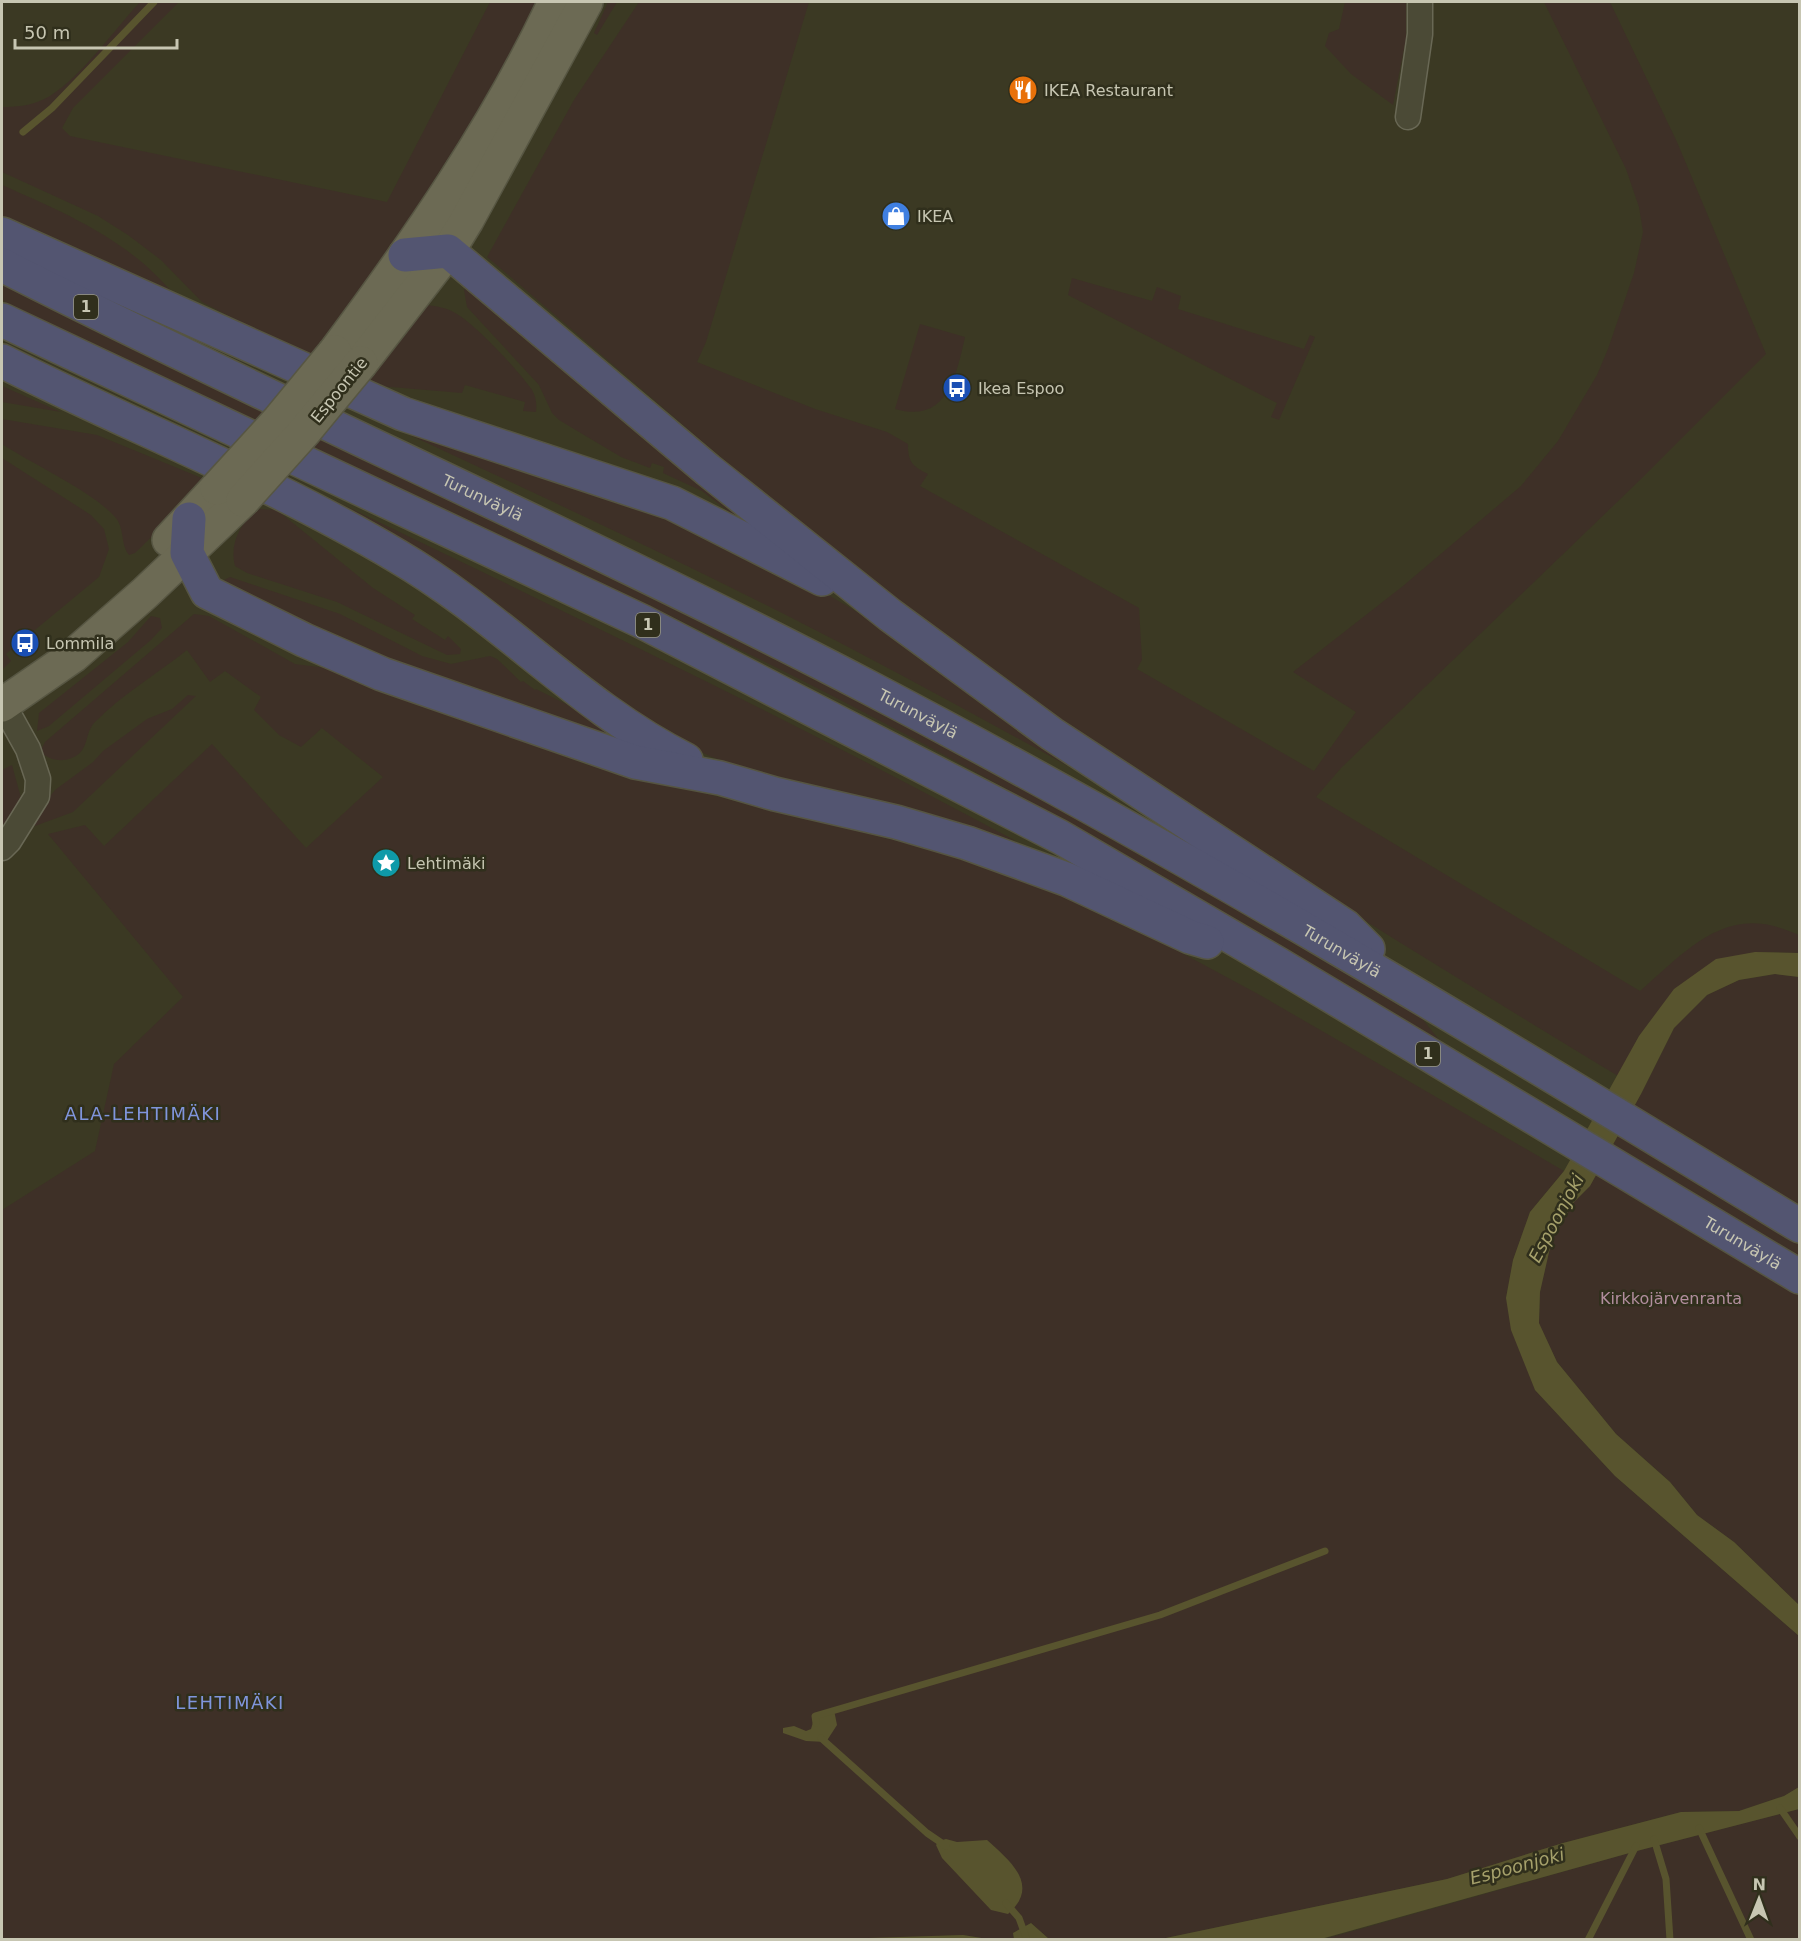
<svg xmlns="http://www.w3.org/2000/svg" width="1801" height="1941" font-family="'DejaVu Sans',sans-serif">
<style>
.green{fill:#3e3027}
.water{fill:#58542e}
.lines{fill:none;stroke-linecap:round;stroke-linejoin:round}
.stream{stroke:#58542e;stroke-width:7}
.street-casing{stroke:#696855;stroke-width:27}
.primary-casing{stroke:#575643;stroke-width:36}
.highway-casing{stroke:#565542;stroke-width:36}
.street{stroke:#4b4a36;stroke-width:24}
.primary{stroke:#6c6a54;stroke-width:33}
.highway{stroke:#535571;stroke-width:33}
.primary-bridge-casing{stroke:#575643;stroke-width:36;stroke-linecap:butt}
.primary-bridge{stroke:#6c6a54;stroke-width:33}
.labels{text-anchor:middle;dominant-baseline:central;stroke-width:5;stroke-linejoin:round;paint-order:stroke}
.shield{fill:#302f1c;stroke:#9a9985;stroke-width:1.5}
.shield-label{font-size:15px;font-weight:bold;fill:#c7c6b2}
.poi-label{font-size:16px;fill:#c7c6b2;stroke:#302f1c;text-anchor:start}
.street-label{font-size:16px;fill:#c7c6b2;stroke:#302f1c}
.park-label{font-size:16px;fill:#b28e9e;stroke:#302f1c}
.neighbourhood-label{font-size:18px;letter-spacing:1.5px;fill:#8095dc;stroke:#302f1c}
.water-label{font-size:18px;font-style:italic;fill:#a6a16b;stroke:#302f1c}
</style>
<rect width="100%" height="100%" fill="#3b3923"/>
<g class="green">
<path d="M 140,2 L 179,2 L 73,108 L 62,128 L 70,136 L 387,202 L 490,2 L 540,2 L 489,102 L 480,108 L 401,232 L 395,247 L 319,363 L 202,302 L 161,260 L 128,235 L 98,216 L 2,172 L 2,107 C 19,107 35,105 50,96 C 81,77 115,29 140,2 Z"/>
<path d="M 608,2 L 617,2 L 597,35 L 594,33 Z"/>
<path d="M 639,2 L 809,2 L 706,342 L 697,362 L 815,409 L 887,432 L 908,444 C 908,462 912,466 928,474 L 920,486 L 1139,608 L 1142,660 L 1137,669 L 1314,771 L 1356,712 L 1293,672 L 1403,586 L 1521,486 L 1558,441 L 1597,375 L 1608,349 L 1634,273 L 1643,232 L 1639,207 L 1626,169 L 1544,2 L 1610,2 L 1677,142 L 1766,354 L 1641,479 L 1341,768 L 1316,797 L 1640,991 C 1675,961 1713,917 1763,924 C 1775,925 1788,931 1799,935 L 1799,953 L 1755,952 L 1639,1036 L 1618,1076 C 1414,952 1209,827 1014,689 C 829,558 660,403 487,257 L 574,100 Z"/>
<path d="M 1345,2 L 1406,2 L 1406,39 L 1393,105 L 1351,74 L 1325,46 L 1329,33 L 1339,29 Z"/>
<path d="M 2,185 C 65,213 130,240 175,296 L 2,219 Z"/>
<path d="M 1072,278 L 1152,301 L 1157,287 L 1181,296 L 1178,309 L 1304,349 L 1310,335 L 1315,337 L 1279,420 L 1271,417 L 1277,403 L 1068,295 Z"/>
<path d="M 2,280 L 275,413 L 264,425 L 12,306 L 2,300 Z"/>
<path d="M 467,286 L 773,535 L 736,517 L 702,491 L 663,473 L 664,467 L 652,463 L 650,468 L 621,457 L 559,420 L 552,413 L 539,385 L 467,307 L 464,290 Z"/>
<path d="M 426,305 C 437,306 448,308 457,314 C 478,327 518,370 532,390 C 536,397 537,404 536,412 L 523,411 L 525,402 L 465,385 L 462,393 L 379,386 L 368,382 Z"/>
<path d="M 920,324 L 965,337 C 956,377 947,424 895,409 Z"/>
<path d="M 2,386 L 61,412 L 2,402 Z"/>
<path d="M 354,409 C 503,459 655,504 795,577 C 902,632 998,711 1095,781 C 992,724 889,667 784,614 C 642,542 497,476 354,409 Z"/>
<path d="M 2,419 L 97,435 L 209,481 L 135,553 L 129,555 C 120,544 125,528 115,517 C 92,491 32,464 2,444 Z"/>
<path d="M 323,436 L 567,549 L 1055,801 L 1420,1016 L 1440,1041 C 1229,915 1018,790 799,679 C 638,598 474,525 312,448 Z"/>
<path d="M 2,458 L 91,515 L 104,529 L 109,549 L 99,577 L 6,654 L 11,661 L 2,670 Z"/>
<path d="M 296,482 C 538,599 780,714 1016,841 L 900,807 L 767,776 L 712,757 L 658,732 Z"/>
<path d="M 260,509 L 277,510 L 373,588 L 415,615 L 412,619 L 445,640 L 448,636 L 461,649 L 460,654 L 447,655 L 337,602 L 247,573 L 235,566 C 229,543 241,521 260,509 Z"/>
<path d="M 230,577 L 340,614 L 422,656 L 451,664 L 490,656 L 497,659 L 521,682 L 523,681 L 535,690 L 536,689 L 584,713 L 618,738 L 614,743 C 481,696 344,652 222,581 Z"/>
<path d="M 194,614 L 209,616 L 295,664 L 335,669 L 389,686 L 585,764 L 926,848 L 1049,889 L 1141,931 L 1258,994 L 1564,1171 L 1530,1212 L 1513,1260 L 1506,1298 L 1535,1390 L 1615,1476 L 1799,1636 L 1799,1787 L 1784,1796 L 1739,1811 L 1681,1812 L 1563,1843 L 1447,1879 L 1161,1939 L 1049,1939 L 1031,1923 L 1013,1933 L 1014,1940 L 988,1939 L 963,1935 L 837,1940 L 2,1940 L 2,1210 L 95,1151 L 114,1064 L 183,997 L 48,834 L 85,825 L 104,846 L 212,744 L 306,848 L 383,777 L 322,728 L 301,747 L 279,735 L 254,710 L 261,697 L 225,671 L 210,682 L 187,650 C 157,674 121,695 95,722 C 84,733 90,749 74,757 C 63,762 54,761 44,755 L 42,748 L 45,742 Z"/>
<path d="M 151,616 L 160,618 L 162,628 L 151,640 L 49,726 L 37,731 L 39,713 L 128,642 Z"/>
<path d="M 188,695 L 196,696 L 73,812 L 35,826 L 32,823 L 36,814 L 55,790 L 93,762 L 103,751 L 147,719 L 172,709 Z"/>
<path d="M 12,765 L 23,805 L 2,826 L 2,770 Z"/>
<path d="M 1775,974 L 1799,977 L 1799,1605 L 1734,1542 L 1697,1515 L 1670,1482 L 1616,1434 L 1557,1362 L 1539,1324 L 1540,1292 L 1552,1239 L 1574,1202 L 1590,1186 L 1641,1094 L 1674,1028 L 1707,995 L 1739,980 Z"/>
<path d="M 1799,1809 L 1799,1939 L 1321,1940 L 1633,1852 Z"/>
</g>
<g class="water">
<path d="M 1755,952 L 1799,953 L 1799,977 L 1775,974 L 1739,980 L 1707,995 L 1674,1028 L 1641,1094 L 1590,1186 L 1574,1202 L 1552,1239 L 1540,1292 L 1539,1323 L 1557,1362 L 1616,1434 L 1670,1482 L 1697,1515 L 1734,1542 L 1799,1605 L 1799,1636 L 1615,1476 L 1535,1390 L 1511,1330 L 1506,1298 L 1513,1260 L 1530,1212 L 1564,1171 L 1639,1036 L 1674,989 L 1716,959 Z"/>
<path d="M 834,1710 L 837,1725 L 826,1742 L 806,1741 L 783,1733 L 783,1728 L 794,1726 L 806,1731 L 811,1729 L 815,1716 Z"/>
<path d="M 1799,1787 L 1799,1809 L 1633,1852 L 1321,1939 L 1161,1939 L 1447,1879 L 1563,1843 L 1681,1812 L 1739,1811 L 1784,1796 Z"/>
<path d="M 946,1839 L 957,1842 L 987,1840 C 1010,1861 1041,1885 1008,1914 L 991,1910 L 942,1858 L 936,1845 L 939,1841 Z"/>
<path d="M 1031,1923 L 1049,1939 L 1014,1939 L 1013,1933 Z"/>
<path d="M 963,1935 L 988,1939 L 837,1939 Z"/>
</g>
<g class="lines">
<g class="stream">
<path d="M 23,132 L 52,108 L 154,2"/>
<path d="M 816,1723 L 815,1716 L 1160,1615 L 1325,1551"/>
<path d="M 821,1738 L 927,1833 L 946,1846"/>
<path d="M 1780,1808 L 1800,1837"/>
<path d="M 1699,1828 L 1751,1940"/>
<path d="M 1654,1839 L 1666,1879 L 1670,1940"/>
<path d="M 1006,1903 L 1019,1918 L 1027,1940"/>
<path d="M 1588,1940 L 1636,1846"/>
</g>
<g class="street-casing">
<g id="street">
<path d="M 1408,117 L 1420,34 L 1420,2"/>
<path d="M 2,848 L 9,841 L 37,796 L 38,779 L 28,749 L 3,704"/>
</g>
</g>
<g class="primary-casing">
<g id="primary">
<path d="M 335,352 C 417,242 497,126 555,2"/>
<path d="M 361,363 L 448,251 L 467,220 L 586,2"/>
<path d="M 169,540 L 217,488"/>
<path d="M 2,705 L 73,656 L 145,593 L 243,500"/>
</g>
</g>
<g class="highway-casing">
<g id="highway">
<path d="M 2,234 L 403,414 L 672,503 L 822,579"/>
<path d="M 405,255 L 448,251 L 708,470 L 890,615 L 1052,734 L 1345,926 L 1368,949"/>
<path id="s1" d="M 2,265 C 288,410 583,539 868,687 C 1186,853 1493,1039 1800,1226"/>
<path id="s2" d="M 2,320 L 641,621 L 1060,837 L 1278,964 L 1800,1277"/>
<path d="M 2,361 C 133,427 271,481 397,556 C 500,616 580,707 686,760"/>
<path d="M 189,519 L 187,553 L 207,592 L 304,640 L 382,674 L 635,762 L 720,778 L 775,794 L 896,822 L 967,843 L 1066,879 L 1190,937 L 1207,942"/>
</g>
</g>
<use href="#street" class="street"/>
<use href="#primary" class="primary"/>
<use href="#highway" class="highway"/>
<g class="primary-bridge-casing">
<g id="primary-bridge">
<path d="M 217,488 L 279,420 L 335,352"/>
<path d="M 243,500 L 304,432 L 361,363"/>
</g>
</g>
<use href="#primary-bridge" class="primary-bridge"/>
</g>
<defs>
<g id="restaurant-disc" transform="scale(1.5)"><circle r="9.5" fill="#e8710a" stroke="#302f1c"/><path d="M-5-6h1v4h1v-4h1v4h1v-4h1v5L-1.5 .5V6h-2V.5L-5-1ZM5-6V6H3V1.5H1.5Q1.5-4 5-6Z" fill="#fff"/></g>
<g id="shop-disc" transform="scale(1.5)"><circle r="9.5" fill="#3f7fe0" stroke="#302f1c"/><path d="M-5-2.5h2.3a2.7 3.5 0 0 1 5.4 0H5L5.5 6h-11ZM-1.5-2.5h3a1.5 2.3 0 0 0-3 0Z" fill="#fff"/></g>
<g id="bus-disc" transform="scale(1.5)"><circle r="9.5" fill="#1a4fb4" stroke="#302f1c"/><path d="M-5-6H5V4H4V6H2V4H-2V6H-4V4H-5ZM-3.5-4V0h7V-4ZM-3.5 1.2v1.5H-2V1.2ZM2 1.2v1.5H3.5V1.2Z" fill="#fff"/></g>
<g id="sight-disc" transform="scale(1.5)"><circle r="9.5" fill="#0f9aa8" stroke="#302f1c"/><path d="M0-6L1.8-2.2L6-1.7L2.9 1.2L3.7 5.4L0 3.3L-3.7 5.4L-2.9 1.2L-6-1.7L-1.8-2.2Z" fill="#fff"/></g>
</defs>
<g fill-rule="evenodd">
<use href="#restaurant-disc" x="1023" y="90"/>
<use href="#shop-disc" x="896" y="216"/>
<use href="#bus-disc" x="957" y="388"/>
<use href="#bus-disc" x="25" y="643"/>
<use href="#sight-disc" x="386" y="863"/>
</g>
<g class="labels">
<g class="shield">
<rect x="74" y="295" width="24" height="24" rx="4.5"/>
<rect x="636" y="613" width="24" height="24" rx="4.5"/>
<rect x="1416" y="1042" width="24" height="24" rx="4.5"/>
</g>
<g class="shield-label">
<text x="86" y="307">1</text>
<text x="648" y="625">1</text>
<text x="1428" y="1054">1</text>
</g>
<g class="poi-label">
<text x="1044" y="90">IKEA Restaurant</text>
<text x="917" y="216">IKEA</text>
<text x="978" y="388">Ikea Espoo</text>
<text x="46" y="643">Lommila</text>
<text x="407" y="863">Lehtimäki</text>
</g>
<g class="street-label">
<text transform="translate(339 390) rotate(-51)">Espoontie</text>
<text stroke="none"><textPath href="#s1" startOffset="534">Turunväylä</textPath></text>
<text stroke="none"><textPath href="#s1" startOffset="1020">Turunväylä</textPath></text>
<text stroke="none"><textPath href="#s1" startOffset="1506">Turunväylä</textPath></text>
<text stroke="none"><textPath href="#s2" startOffset="1972">Turunväylä</textPath></text>
</g>
<g class="park-label">
<text x="1671" y="1298">Kirkkojärvenranta</text>
</g>
<g class="neighbourhood-label">
<text x="143" y="1113">ALA-LEHTIMÄKI</text>
<text x="230" y="1702">LEHTIMÄKI</text>
</g>
<g class="water-label">
<text transform="translate(1556 1218) rotate(-62)">Espoonjoki</text>
<text transform="translate(1517 1866) rotate(-15)">Espoonjoki</text>
</g>
</g>
<rect width="1801" height="1941" fill="none" stroke="#c7c6b2" stroke-width="6"/>
<g transform="translate(1759 1899) rotate(1)" stroke="#302f1c" stroke-width="4.5" paint-order="stroke">
<path d="M0-4.5L10 22L0 15L-10 22Z" fill="#c7c6b2"/>
<text y="-9" font-size="16" font-weight="bold" text-anchor="middle" fill="#c7c6b2">N</text>
</g>
<path d="M15 39v9h162v-9" fill="none" stroke="#c7c6b2" stroke-width="3"/>
<text x="24" y="39" font-size="18" fill="#c7c6b2" stroke="#302f1c" stroke-width="4.5" paint-order="stroke">50 m</text>
</svg>
